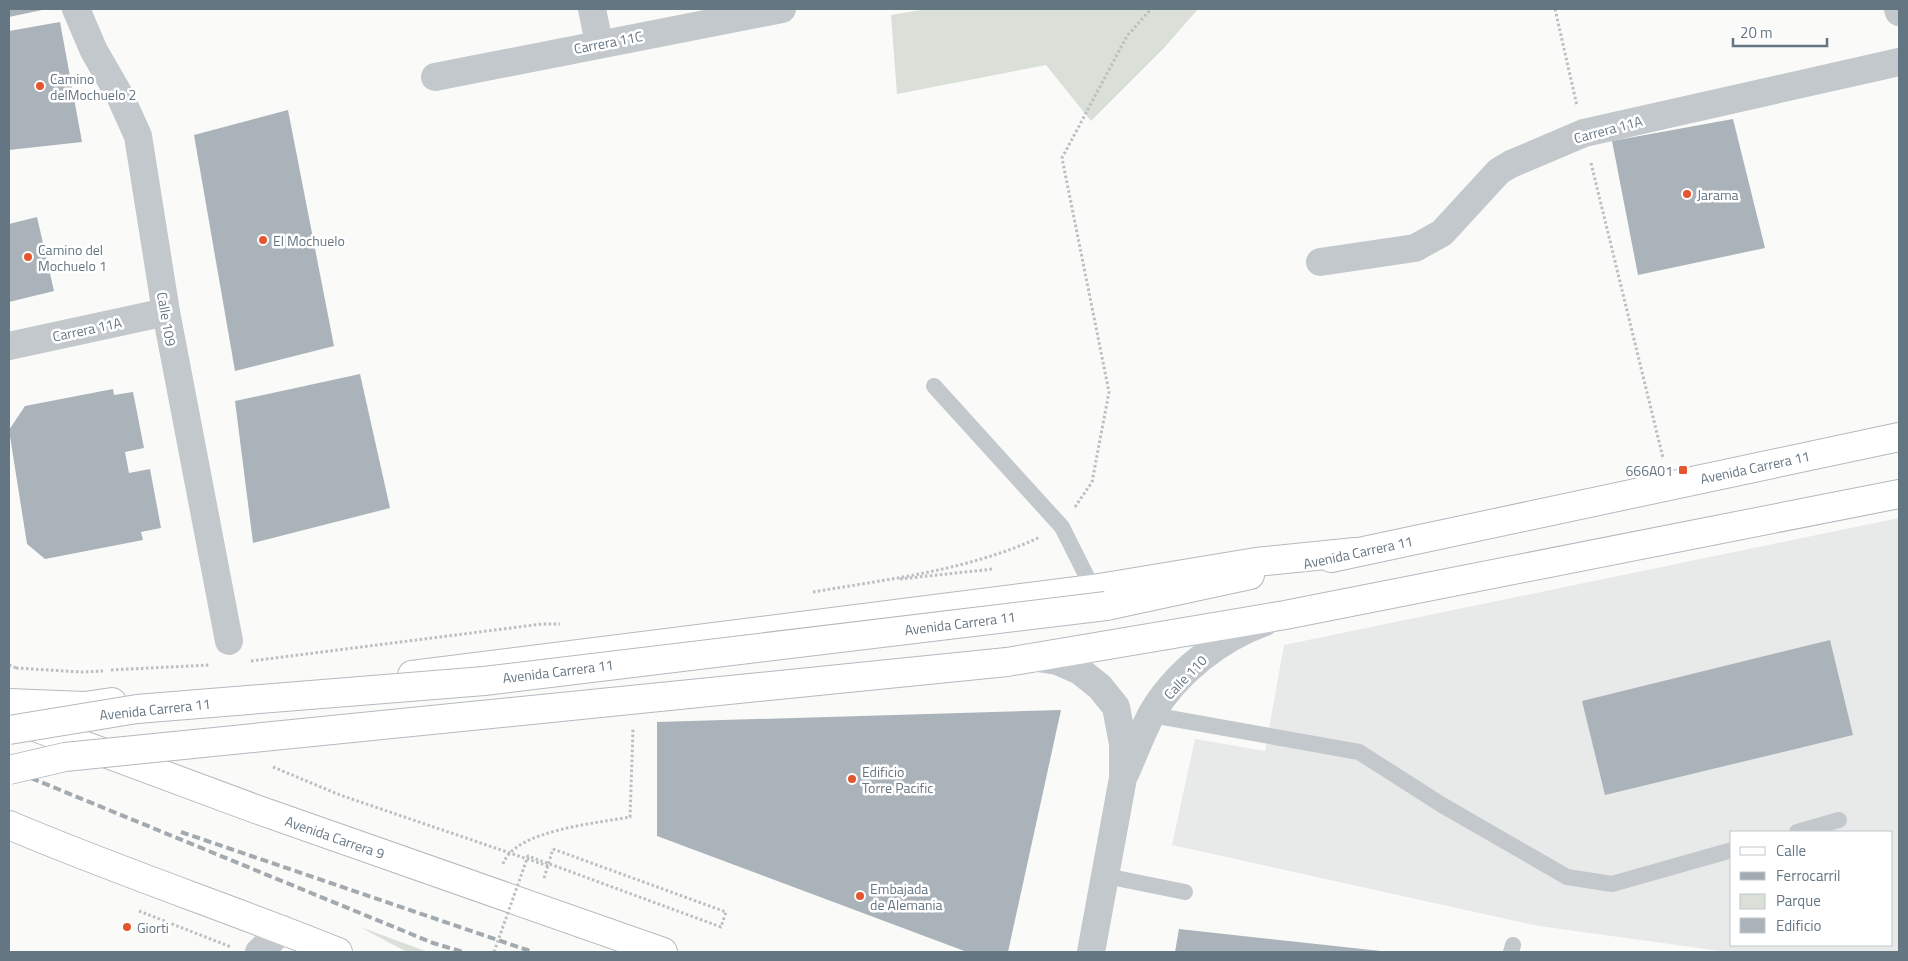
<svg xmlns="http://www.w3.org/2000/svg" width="1908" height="961" font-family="'Titillium Web',sans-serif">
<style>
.built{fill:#e8e9e9;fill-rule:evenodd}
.green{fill:#dadfd7}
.building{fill:#aab3b9}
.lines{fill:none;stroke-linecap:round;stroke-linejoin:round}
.secondary-casing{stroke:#b3babf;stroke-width:30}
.primary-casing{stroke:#b5babe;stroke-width:30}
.path{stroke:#bbbfc2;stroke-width:3;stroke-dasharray:2.5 2.5;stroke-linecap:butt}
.lane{stroke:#c3c8cc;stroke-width:16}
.street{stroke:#c3c8cc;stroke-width:28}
.secondary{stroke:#fff;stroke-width:28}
.primary{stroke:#fff;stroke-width:28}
.rail{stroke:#a2aab0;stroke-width:4;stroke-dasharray:8 4;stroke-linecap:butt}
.secondary-bridge-casing{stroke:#b3babf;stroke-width:30;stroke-linecap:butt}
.path-bridge{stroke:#bbbfc2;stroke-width:3;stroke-dasharray:2.5 2.5;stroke-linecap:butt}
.secondary-bridge{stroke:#fff;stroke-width:28}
.poi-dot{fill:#e4572e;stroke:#fff;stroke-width:2}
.labels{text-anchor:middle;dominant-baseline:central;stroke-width:5;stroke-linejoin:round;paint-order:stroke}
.street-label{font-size:14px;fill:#657683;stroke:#fff}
.poi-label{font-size:14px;fill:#657683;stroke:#fff;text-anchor:start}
</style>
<rect width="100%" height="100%" fill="#fafaf8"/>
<path class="built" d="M 1899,518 L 1899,952 L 1728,952 L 1539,926 L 1172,845 L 1195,739 L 1265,751 L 1284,645 ZM 1732,832 L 1892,832 L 1892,945 L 1732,945 Z"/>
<g class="green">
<path d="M 927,9 L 1198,9 L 1164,48 L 1091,121 L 1046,65 L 897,94 L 891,15 Z"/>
<path d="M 360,927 L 428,952 L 407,952 Z"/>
</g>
<g class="building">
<path d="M 9,9 L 42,9 L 42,10 L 9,17 Z"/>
<path d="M 60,22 L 82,142 L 9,150 L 9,31 Z"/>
<path d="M 288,110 L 334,346 L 235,371 L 194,135 Z"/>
<path d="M 1733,119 L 1765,248 L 1638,275 L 1612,141 Z"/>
<path d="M 37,217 L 54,291 L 9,302 L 9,224 Z"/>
<path d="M 360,374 L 390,508 L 253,543 L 235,401 Z"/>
<path d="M 113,389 L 114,395 L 133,392 L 144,448 L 125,452 L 129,473 L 150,469 L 161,528 L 141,532 L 143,540 L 45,559 L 27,544 L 9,430 L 25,406 Z"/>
<path d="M 1830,640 L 1853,735 L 1605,795 L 1582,701 Z"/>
<path d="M 1061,710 L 1008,952 L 967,952 L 657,836 L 657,722 Z"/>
<path d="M 1179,929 L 1381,951 L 1381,952 L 1175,952 Z"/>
</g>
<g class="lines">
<g class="secondary-casing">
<g id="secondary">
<path d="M 1331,558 L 1899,437"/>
<path d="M 1106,606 L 1250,575"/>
<path d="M 1007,662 L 1285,615 L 1899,494"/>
</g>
</g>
<g class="primary-casing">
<g id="primary">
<path d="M 412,675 L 1093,589 L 1256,562 L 1355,552"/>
<path d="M 9,703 L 85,706 L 112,702"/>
<path d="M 24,723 L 253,808 L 663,952"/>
<path d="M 9,825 C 117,871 229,908 338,952"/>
</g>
</g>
<g class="path">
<path d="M 1555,9 L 1577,106"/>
<path d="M 1591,163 L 1663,458"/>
<path d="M 1075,507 L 1092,482 L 1109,392 L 1062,158 L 1127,36 L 1151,9"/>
<path d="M 900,579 L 993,569"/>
<path d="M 813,592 C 889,579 970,570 1040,537"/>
<path d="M 251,661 L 542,624 L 560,624"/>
<path d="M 9,665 L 16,668"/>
<path d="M 16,668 L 81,672 L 103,671"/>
<path d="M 111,670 L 210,665"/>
<path d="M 273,767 L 340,795 L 548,866"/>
<path d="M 503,864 C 514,830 599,823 630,817 L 633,729"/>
<path d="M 544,878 L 553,849"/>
<path d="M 139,911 L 231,947"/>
</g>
<g class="lane">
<path d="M 934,386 L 1062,527 L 1093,589"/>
<path d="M 1152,715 L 1359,752 L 1442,805 L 1567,877 L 1612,884 L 1732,850"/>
<path d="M 1797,832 L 1839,820"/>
<path d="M 1106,876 L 1185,892"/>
<path d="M 1511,952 L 1513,945"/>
</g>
<g class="street">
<path d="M 76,9 L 94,51 L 120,96 L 138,136 L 166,312 L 229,641"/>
<path d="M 592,9 L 599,43"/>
<path d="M 1898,9 L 1899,12"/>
<path d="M 435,77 L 782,9"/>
<path d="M 1320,262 L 1415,248 L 1442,233 L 1499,171 L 1511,164 L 1584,133 L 1899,62"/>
<path d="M 9,346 L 166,312"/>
<path d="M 1031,657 L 1057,661 L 1080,671 L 1100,687 L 1116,707 L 1123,744 L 1123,778 L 1091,952"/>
<path d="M 1126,772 C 1134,753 1142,733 1151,715 C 1175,673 1220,638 1265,622"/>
<path d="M 259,952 L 283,929"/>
</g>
<use href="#secondary" class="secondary"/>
<use href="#primary" class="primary"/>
<g class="rail">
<path d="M 9,769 L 433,943 L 463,952"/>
<path d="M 181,832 L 533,952"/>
</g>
<g class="secondary-bridge-casing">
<g id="secondary-bridge">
<path d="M 9,730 L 137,709 L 484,681 L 1106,606"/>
<path d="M 9,770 L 65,757 L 1007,662"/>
</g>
</g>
<path class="path-bridge" d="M 494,952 L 528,856 L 721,927 L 726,912 L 553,849"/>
<use href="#secondary-bridge" class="secondary-bridge"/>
</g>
<g class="poi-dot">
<circle cx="40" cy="86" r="5"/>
<circle cx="1687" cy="194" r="5"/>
<circle cx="263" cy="240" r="5"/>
<circle cx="28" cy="257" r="5"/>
<rect x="1678" y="465" width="10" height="10" rx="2.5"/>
<circle cx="852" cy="779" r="5"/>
<circle cx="860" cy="896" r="5"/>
<circle cx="127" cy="927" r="5"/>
</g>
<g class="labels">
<g class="street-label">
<text transform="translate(608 42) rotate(-11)">Carrera 11C</text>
<text transform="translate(1608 129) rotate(-15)">Carrera 11A</text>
<text transform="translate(167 319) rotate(80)">Calle 109</text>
<text transform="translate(87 329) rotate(-12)">Carrera 11A</text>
<text transform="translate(1755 467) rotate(-12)">Avenida Carrera 11</text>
<text transform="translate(1358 552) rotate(-12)">Avenida Carrera 11</text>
<text transform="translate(960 623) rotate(-7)">Avenida Carrera 11</text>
<text transform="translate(558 671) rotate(-7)">Avenida Carrera 11</text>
<text transform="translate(1185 677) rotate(-46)">Calle 110</text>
<text transform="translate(155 709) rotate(-6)">Avenida Carrera 11</text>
<text transform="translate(335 837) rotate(19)">Avenida Carrera 9</text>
</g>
<g class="poi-label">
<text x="50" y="78">Camino<tspan x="50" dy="16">delMochuelo 2</tspan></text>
<text x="1697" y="194">Jarama</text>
<text x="273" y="240">El Mochuelo</text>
<text x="38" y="249">Camino del<tspan x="38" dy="16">Mochuelo 1</tspan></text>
<text x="1673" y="470" text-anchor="end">666A01</text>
<text x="862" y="771">Edificio<tspan x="862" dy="16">Torre Pacific</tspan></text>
<text x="870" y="888">Embajada<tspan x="870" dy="16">de Alemania</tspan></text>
<text x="137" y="927">Giorti</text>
</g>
</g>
<rect width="1908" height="961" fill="none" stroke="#657683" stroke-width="20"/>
<rect x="1730" y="831" width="162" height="115" fill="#ffffff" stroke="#c1c8cd"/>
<rect x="1740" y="847" width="25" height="8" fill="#ffffff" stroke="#c1c8cd"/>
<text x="1776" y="856" font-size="15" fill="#657683">Calle</text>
<rect x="1740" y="872" width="25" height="8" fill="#a2aab0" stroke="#c1c8cd"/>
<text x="1776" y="881" font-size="15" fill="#657683">Ferrocarril</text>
<rect x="1740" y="894" width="25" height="15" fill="#dadfd7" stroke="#c1c8cd"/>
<text x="1776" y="906" font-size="15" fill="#657683">Parque</text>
<rect x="1740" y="918" width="25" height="15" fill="#aab3b9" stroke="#c1c8cd"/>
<text x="1776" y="931" font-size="15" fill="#657683">Edificio</text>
<path d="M1733 38v8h94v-8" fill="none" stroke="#657683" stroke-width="2.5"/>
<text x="1740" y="38" font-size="15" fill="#657683" stroke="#ffffff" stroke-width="4" paint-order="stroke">20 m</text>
</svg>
